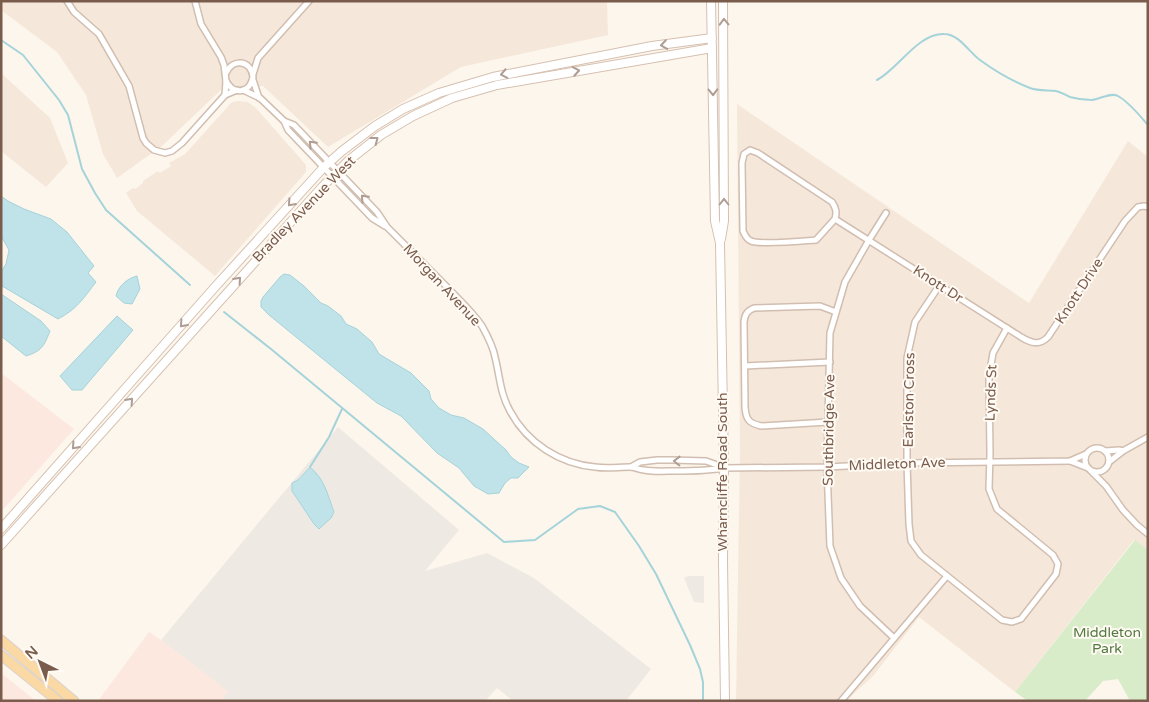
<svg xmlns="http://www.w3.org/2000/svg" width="1149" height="702" font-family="'Varela Round',sans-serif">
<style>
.residential{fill:#f5e8da}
.commercial{fill:#fde8e0}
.industrial{fill:#efe9e4}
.green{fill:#d8ecc9}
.water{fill:#bfe3e8;stroke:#a5d3da}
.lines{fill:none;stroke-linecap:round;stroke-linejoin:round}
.stream{stroke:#a5d3da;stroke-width:2}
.street-casing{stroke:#d1beb0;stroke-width:8}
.secondary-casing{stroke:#d6c0b0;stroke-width:10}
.primary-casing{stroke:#dad1cd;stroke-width:11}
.street{stroke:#fff;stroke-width:5}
.secondary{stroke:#fff;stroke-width:8}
.primary{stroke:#fbd9a5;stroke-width:9}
.oneway{stroke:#af9d94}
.labels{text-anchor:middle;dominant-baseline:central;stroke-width:4;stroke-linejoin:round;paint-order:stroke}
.street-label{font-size:14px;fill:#7a5c4d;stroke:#fffaf3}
.park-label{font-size:14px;fill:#537a41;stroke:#fffaf3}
</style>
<rect width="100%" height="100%" fill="#fdf6ec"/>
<g class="residential">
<path d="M 1,1 L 607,1 L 608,35 L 461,67 L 328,147 L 263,86 L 223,88 L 162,146 L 117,178 L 103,154 L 86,95 L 57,52 L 1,10 Z"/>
<path d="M 1,73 L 50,118 L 68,163 L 46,187 L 1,151 Z"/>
<path d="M 239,101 L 248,102 L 256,108 L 306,165 L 306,172 L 215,276 L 137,211 L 126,193 L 133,188 L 135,189 L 143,183 L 143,181 L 158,171 L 160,173 L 171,166 L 169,163 L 185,154 L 232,102 Z"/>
<path d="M 737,104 L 1029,303 L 1128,141 L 1148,157 L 1148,550 L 1134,540 L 1015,692 L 919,617 L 873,676 L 846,701 L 736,701 L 740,453 Z"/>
</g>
<g class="commercial">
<path d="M 1,373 L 74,429 L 1,512 Z"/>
<path d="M 149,632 L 161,640 L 229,691 L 221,701 L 98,701 Z"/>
<path d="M 1,673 L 36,701 L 1,701 Z"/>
</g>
<g class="industrial">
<path d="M 338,427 L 459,530 L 425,571 L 487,553 L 534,578 L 651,669 L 626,701 L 513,701 L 497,688 L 485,701 L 221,701 L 228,691 L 161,640 Z"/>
<path d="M 688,576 L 704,576 L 704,603 L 694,602 L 684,578 Z"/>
</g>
<path class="green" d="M 1135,540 L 1148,550 L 1148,701 L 1130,701 L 1118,679 L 1103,681 L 1085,701 L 1028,701 L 1015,692 Z"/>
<g class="water">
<path d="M 1,196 L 8,201 L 24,209 L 51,219 L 67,232 L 94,266 L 88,273 L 96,282 C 83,299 77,309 58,319 L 2,286 L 1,272 L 6,264 L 9,250 L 1,236 Z"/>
<path d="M 284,274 L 290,275 L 304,286 L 321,303 L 328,306 L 341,316 L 346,324 L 357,329 L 372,342 L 379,354 L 411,373 L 429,391 L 431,399 L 439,408 L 451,415 L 464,418 L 483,429 L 506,450 L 511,457 L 519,463 L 529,467 L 518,478 L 511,478 L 505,483 L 499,493 L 488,494 L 474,486 L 459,468 L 437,453 L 401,416 L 377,403 L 269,315 L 261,307 L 261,301 L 263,297 L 280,277 Z"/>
<path d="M 137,276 L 140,289 L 132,304 L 124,303 L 116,296 C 118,286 128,278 137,276 Z"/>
<path d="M 1,294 L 41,321 L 50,331 C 44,346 42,351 26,356 L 1,336 Z"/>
<path d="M 117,316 L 133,330 L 82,390 L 72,390 L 60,376 Z"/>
<path d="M 310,467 C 325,480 327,493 334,512 L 331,518 L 319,529 L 314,524 L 292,491 L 292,483 L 298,480 Z"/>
</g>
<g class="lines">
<g class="stream">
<path d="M 1,40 L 23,55 L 59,100 L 68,115 L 82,169 L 95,193 L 106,210 L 190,285"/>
<path d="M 877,80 C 898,69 918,33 944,34 C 959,34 969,52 980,60 C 995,71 1012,81 1030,88 C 1038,91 1047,90 1056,91 C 1061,92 1065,95 1070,97 C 1077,99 1085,100 1092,100 C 1100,99 1111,92 1118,96 C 1129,102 1140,116 1148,125"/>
<path d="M 224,312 L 271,349 L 504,542 L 535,540 L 578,509 L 600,506 L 615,512 L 639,546 L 656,574 L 690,645 L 700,669 L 703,682 L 703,701"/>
<path d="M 310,467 L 329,437 L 342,409"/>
</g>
<g class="street-casing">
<g id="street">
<path d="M 67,1 L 74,12 L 99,34 L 129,86 L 143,138 L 146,143 L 154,150 L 165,153 L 172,151 L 182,143 L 225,95 L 237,90"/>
<path d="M 195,1 L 201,24 L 221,57 L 224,65 L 226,81 L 225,95"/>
<path d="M 226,73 C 233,58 251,60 253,77 C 250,93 234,96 226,81"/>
<path d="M 253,74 L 258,58 L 309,1"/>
<path d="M 253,80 L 259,98"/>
<path d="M 243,90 L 260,98 L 284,121 L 294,125 L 377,212 L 387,227 C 407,247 427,267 446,286 C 458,299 472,311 482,326 C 487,335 493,346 495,357 C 500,377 500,393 510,411 C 527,443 560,464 595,467 C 607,469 618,467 630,467 C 635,467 639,470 644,470 C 654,472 665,471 675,471 C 691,471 707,471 724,468 L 827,467 L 907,463 L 1070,461 L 1086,454"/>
<path d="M 284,121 L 288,130 L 372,218 L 385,226"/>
<path d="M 886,213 L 869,240 L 845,282 L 830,333 L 827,467 L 830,546 L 841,578 L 860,606 L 894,638"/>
<path d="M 835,219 L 816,240 C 803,241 760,245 751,241 C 746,239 745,235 743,231 L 742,163 L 744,154 L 750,150 L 758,153 L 832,202 C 836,208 837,212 835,219 L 1021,337 C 1031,343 1039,346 1048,337 L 1125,221 L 1138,207 L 1144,206 L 1148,207"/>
<path d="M 939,286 L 915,322 L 907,358 L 907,463 L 909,524 L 911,541 L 921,555 L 1002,620 L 1012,622 L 1021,619 L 1056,574 L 1058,564 L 1053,555 L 997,509 L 989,489 L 990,454 L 989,377 L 993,353 L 1007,328"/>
<path d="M 745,366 L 830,362"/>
<path d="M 828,422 L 761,426 C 749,423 746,420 745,407 L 744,322 C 745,314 747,311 754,308 L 820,306 L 836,312"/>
<circle cx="1097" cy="460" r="12"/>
<path d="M 1105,451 L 1119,450 L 1123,451"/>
<path d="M 1070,461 L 1088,468"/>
<path d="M 1109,462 L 1123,451 L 1148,437"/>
<path d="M 631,467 L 640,462 L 657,460 L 672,460 L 706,461 L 723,467"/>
<path d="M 1091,471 L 1106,486 L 1123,510 L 1137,525 L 1148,534"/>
<path d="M 841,701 L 947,576"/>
</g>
</g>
<g class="secondary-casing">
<g id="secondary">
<path d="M 711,1 L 715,221 L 720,243 L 724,468 L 723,561 L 725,701"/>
<path d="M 721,239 L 724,221 L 723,1"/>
<path d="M 1,529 L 215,287 L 324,167 L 342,151 L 375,126 L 403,109 L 439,93 L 493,77 L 652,46 L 712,38"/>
<path d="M 1,545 L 323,186 L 348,161 L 381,135 L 413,116 L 452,98 L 497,85 L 712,48"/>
</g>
</g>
<g class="primary-casing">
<g id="primary">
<path d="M 1,640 L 74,701"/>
<path d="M 1,655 L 58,701"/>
</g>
</g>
<use href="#street" class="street"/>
<use href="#secondary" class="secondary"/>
<use href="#primary" class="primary"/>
</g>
<defs><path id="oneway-chevron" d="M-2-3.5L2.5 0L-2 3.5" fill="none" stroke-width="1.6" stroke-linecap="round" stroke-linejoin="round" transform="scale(1.25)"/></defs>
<g class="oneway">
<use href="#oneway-chevron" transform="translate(724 22) rotate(-91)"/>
<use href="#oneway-chevron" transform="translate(664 45) rotate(171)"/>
<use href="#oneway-chevron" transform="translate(576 71) rotate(-10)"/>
<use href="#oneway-chevron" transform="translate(504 74) rotate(169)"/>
<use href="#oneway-chevron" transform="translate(713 92) rotate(89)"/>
<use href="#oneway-chevron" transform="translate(375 140) rotate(-37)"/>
<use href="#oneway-chevron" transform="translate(312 144) rotate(-134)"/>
<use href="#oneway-chevron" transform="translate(364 198) rotate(-133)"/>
<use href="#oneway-chevron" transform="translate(724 202) rotate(-90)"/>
<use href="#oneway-chevron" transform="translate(291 203) rotate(132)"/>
<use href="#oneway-chevron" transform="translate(238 280) rotate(-48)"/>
<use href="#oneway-chevron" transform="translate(183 324) rotate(132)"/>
<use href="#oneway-chevron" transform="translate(130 401) rotate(-48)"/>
<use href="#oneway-chevron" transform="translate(75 446) rotate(132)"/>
<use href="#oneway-chevron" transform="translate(677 461) rotate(-179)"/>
</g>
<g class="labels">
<g class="street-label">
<text transform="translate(304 209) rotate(-46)">Bradley Avenue West</text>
<text transform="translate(938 284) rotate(33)">Knott Dr</text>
<text transform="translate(442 285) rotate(47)">Morgan Avenue</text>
<text transform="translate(1079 291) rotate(-57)">Knott Drive</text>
<text transform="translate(991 393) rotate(-88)">Lynds St</text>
<text transform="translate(909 400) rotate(-89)">Earlston Cross</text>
<text transform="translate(829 430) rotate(-89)">Southbridge Ave</text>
<text transform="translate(897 464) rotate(-2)">Middleton Ave</text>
<text transform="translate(722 472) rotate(-90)">Wharncliffe Road South</text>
</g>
<g class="park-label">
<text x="1107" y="632">Middleton<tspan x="1107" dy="16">Park</tspan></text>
</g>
</g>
<rect width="1149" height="702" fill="none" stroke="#7a5c4d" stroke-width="5"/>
<g transform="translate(40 662) rotate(318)" stroke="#fffaf3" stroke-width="4" paint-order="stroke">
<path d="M0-4L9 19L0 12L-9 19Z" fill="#7a5c4d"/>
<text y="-8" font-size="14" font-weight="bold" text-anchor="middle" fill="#7a5c4d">N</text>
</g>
</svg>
